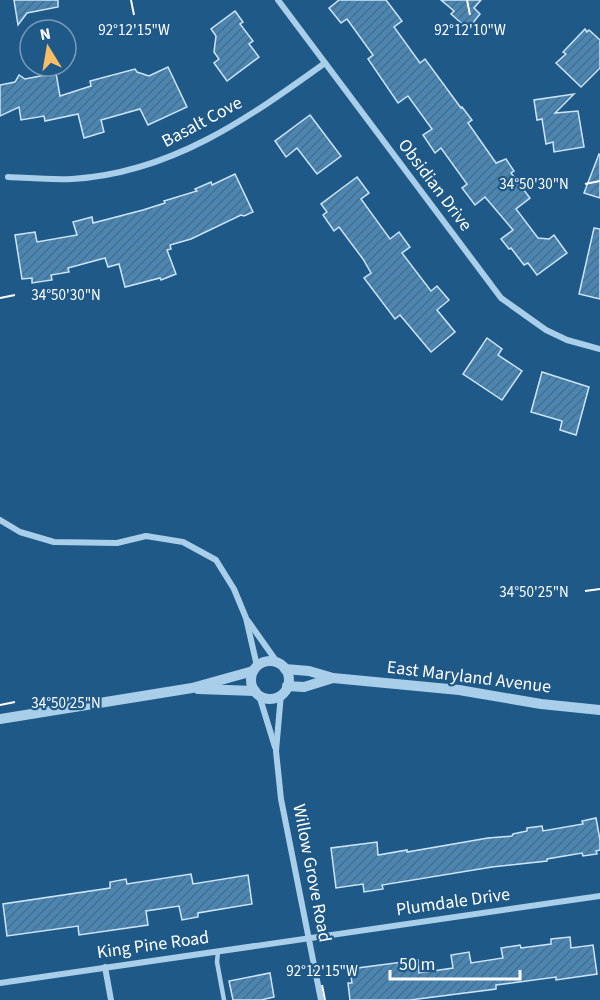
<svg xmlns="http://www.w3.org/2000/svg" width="600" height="1000" font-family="'Source Sans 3',sans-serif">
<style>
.building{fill:url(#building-hatch);stroke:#cde5f8;stroke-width:1.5}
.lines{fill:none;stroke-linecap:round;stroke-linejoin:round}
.service{stroke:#a8ceea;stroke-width:4.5}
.minor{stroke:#a8ceea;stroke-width:6}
.tertiary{stroke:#a8ceea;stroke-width:10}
.ticks{fill:none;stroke:#fff;stroke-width:2}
.labels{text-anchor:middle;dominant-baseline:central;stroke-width:4.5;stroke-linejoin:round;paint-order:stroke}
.street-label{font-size:18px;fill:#fff;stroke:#1f5987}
.ticks-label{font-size:15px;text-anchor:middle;fill:#fff;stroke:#1f5987;stroke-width:4.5;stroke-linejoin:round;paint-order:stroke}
</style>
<defs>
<pattern id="building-hatch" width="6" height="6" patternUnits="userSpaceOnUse" patternTransform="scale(1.5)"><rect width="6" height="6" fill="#4b85b1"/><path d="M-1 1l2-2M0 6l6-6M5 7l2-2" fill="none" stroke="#4b6e89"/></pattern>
</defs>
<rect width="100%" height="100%" fill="#1f5987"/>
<g class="building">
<path d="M 14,0 L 58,0 L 58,7 L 27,13 L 18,25 Z"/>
<path d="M 339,0 L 386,0 L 402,21 L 394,27 L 420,63 L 425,59 L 461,108 L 462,107 L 472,120 L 468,123 L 496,163 L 506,159 L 514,171 L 511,173 L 530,198 L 516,209 L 538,238 L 549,239 L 554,235 L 567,253 L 537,275 L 528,263 L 524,265 L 511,248 L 509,249 L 501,239 L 513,230 L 485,197 L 475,205 L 462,188 L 467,184 L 441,148 L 435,153 L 423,135 L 432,129 L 408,96 L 398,103 L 368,59 L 373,55 L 347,19 L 341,23 L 329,8 Z"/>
<path d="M 441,0 L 481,0 L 474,8 L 480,14 L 468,29 L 451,14 L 454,11 Z"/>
<path d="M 235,11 L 243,22 L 240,24 L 253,41 L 249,44 L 259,57 L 227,81 L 214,63 L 219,59 L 214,52 L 216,36 L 211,29 Z"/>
<path d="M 585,29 L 587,32 L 589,30 L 600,40 L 600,68 L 581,87 L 556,63 L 566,54 L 563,52 Z"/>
<path d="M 168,67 L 187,107 L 148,125 L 140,109 L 101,120 L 104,132 L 84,138 L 78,114 L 45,121 L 44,116 L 21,120 L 19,107 L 0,116 L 0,85 L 15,82 L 19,75 L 25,79 L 56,73 L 60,96 L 91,86 L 90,81 L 135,69 L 137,72 L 149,76 Z"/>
<path d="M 574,94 L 555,113 L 578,111 L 584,147 L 554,152 L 553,142 L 546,144 L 542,119 L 537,120 L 534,100 Z"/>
<path d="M 310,115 L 341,156 L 317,174 L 297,148 L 286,157 L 275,141 Z"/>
<path d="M 599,154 L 600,155 L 600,198 L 584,193 Z"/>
<path d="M 235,174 L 253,212 L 244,216 L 241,215 L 191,239 L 170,245 L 171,249 L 167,250 L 176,274 L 161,280 L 160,278 L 125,287 L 119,264 L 108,267 L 105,258 L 68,268 L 69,272 L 51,275 L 52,280 L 32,283 L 32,278 L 22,279 L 15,235 L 35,232 L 37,242 L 77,235 L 73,222 L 92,217 L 93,223 L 143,210 L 165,203 L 164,201 L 197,191 L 195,189 L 211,182 L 212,185 Z"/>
<path d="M 357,177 L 369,193 L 361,199 L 390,239 L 399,232 L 410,247 L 402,253 L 431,291 L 437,286 L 449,300 L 437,310 L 455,332 L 431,352 L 400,315 L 395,319 L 364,278 L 371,273 L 363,259 L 339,227 L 334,231 L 323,215 L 327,212 L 321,204 Z"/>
<path d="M 594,228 L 600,229 L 600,299 L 579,294 Z"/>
<path d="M 487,338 L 502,349 L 498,355 L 522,371 L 502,400 L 463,374 Z"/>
<path d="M 542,372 L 589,387 L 576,435 L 560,430 L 562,421 L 531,412 Z"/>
<path d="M 596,818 L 600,840 L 600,850 L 596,851 L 597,854 L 583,856 L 582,853 L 547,859 L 547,861 L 492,867 L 382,885 L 383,889 L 364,892 L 363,884 L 336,888 L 331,848 L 377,842 L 378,855 L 407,850 L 407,852 L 488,838 L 512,836 L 513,834 L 527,831 L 527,828 L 542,826 L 543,831 L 583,824 L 582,821 Z"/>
<path d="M 191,874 L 193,884 L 248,875 L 252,904 L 198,913 L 198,917 L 182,920 L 179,906 L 146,911 L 148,925 L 79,935 L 78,926 L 7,936 L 3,904 L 110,888 L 110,882 L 126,879 L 127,884 Z"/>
<path d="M 570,937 L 571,948 L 593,945 L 597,974 L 556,980 L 556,977 L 496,985 L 496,989 L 410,1000 L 350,1000 L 348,983 L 352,983 L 350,969 L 418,960 L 419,973 L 453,968 L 451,955 L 469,952 L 471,963 L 503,958 L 501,948 L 520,945 L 521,948 L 551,944 L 551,939 Z"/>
<path d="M 270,973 L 274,997 L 261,1000 L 233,1000 L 229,981 Z"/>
</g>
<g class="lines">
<path class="service" d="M 218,951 L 217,962 L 224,1000"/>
<g class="minor">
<path d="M 278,0 L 501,298 L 546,330 L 567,340 L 600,349"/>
<path d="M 8,177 C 29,178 51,180 72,179 C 171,173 247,119 325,63"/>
<path d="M 0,520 L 20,532 L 54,542 L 117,543 L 146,536 L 183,542 L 216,560 L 234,589 L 246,618 L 257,666"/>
<path d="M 248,621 L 277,662"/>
<path d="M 281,694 L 276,751 L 281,799 L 321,1000"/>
<path d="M 259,695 L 275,747"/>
<path d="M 105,967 L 111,1000"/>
<path d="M 0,983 L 600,896"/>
</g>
<g class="tertiary">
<circle cx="270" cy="680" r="19"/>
<path d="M 285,669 L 309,671 L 333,678 L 459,690 L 541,704 L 600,710"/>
<path d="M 287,686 L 304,687 L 333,678"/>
<path d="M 198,689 L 255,691"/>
<path d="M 0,719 L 192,688 L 253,671"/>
</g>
</g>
<path class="ticks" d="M 131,0 L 134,15M 467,0 L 470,15M 585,184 L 600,181M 0,298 L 15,295M 585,591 L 600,589M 0,705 L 15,702M 322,985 L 325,1000"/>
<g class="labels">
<g class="street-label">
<text transform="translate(202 122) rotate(-28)">Basalt Cove</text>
<text transform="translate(435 185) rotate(53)">Obsidian Drive</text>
<text transform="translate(469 677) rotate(7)">East Maryland Avenue</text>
<text transform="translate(312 873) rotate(79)">Willow Grove Road</text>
<text transform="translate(453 902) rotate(-8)">Plumdale Drive</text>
<text transform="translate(153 945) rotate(-8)">King Pine Road</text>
</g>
</g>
<g class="ticks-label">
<text x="134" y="35">92°12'15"W</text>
<text x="470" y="35">92°12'10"W</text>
<text x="534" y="189">34°50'30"N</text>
<text x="66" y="300">34°50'30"N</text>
<text x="534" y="597">34°50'25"N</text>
<text x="66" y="708">34°50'25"N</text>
<text x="322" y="976">92°12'15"W</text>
</g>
<g transform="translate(48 48) rotate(349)"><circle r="28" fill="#1f5987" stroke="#799bb7" stroke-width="1.5"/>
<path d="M0-4.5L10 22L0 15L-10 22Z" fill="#f9bd68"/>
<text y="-9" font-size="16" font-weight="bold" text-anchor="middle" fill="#ffffff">N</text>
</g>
<path d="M390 970v9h130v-9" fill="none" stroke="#ffffff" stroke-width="3"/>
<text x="399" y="970" font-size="18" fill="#ffffff" stroke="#1f5987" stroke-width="4.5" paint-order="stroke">50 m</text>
</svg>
